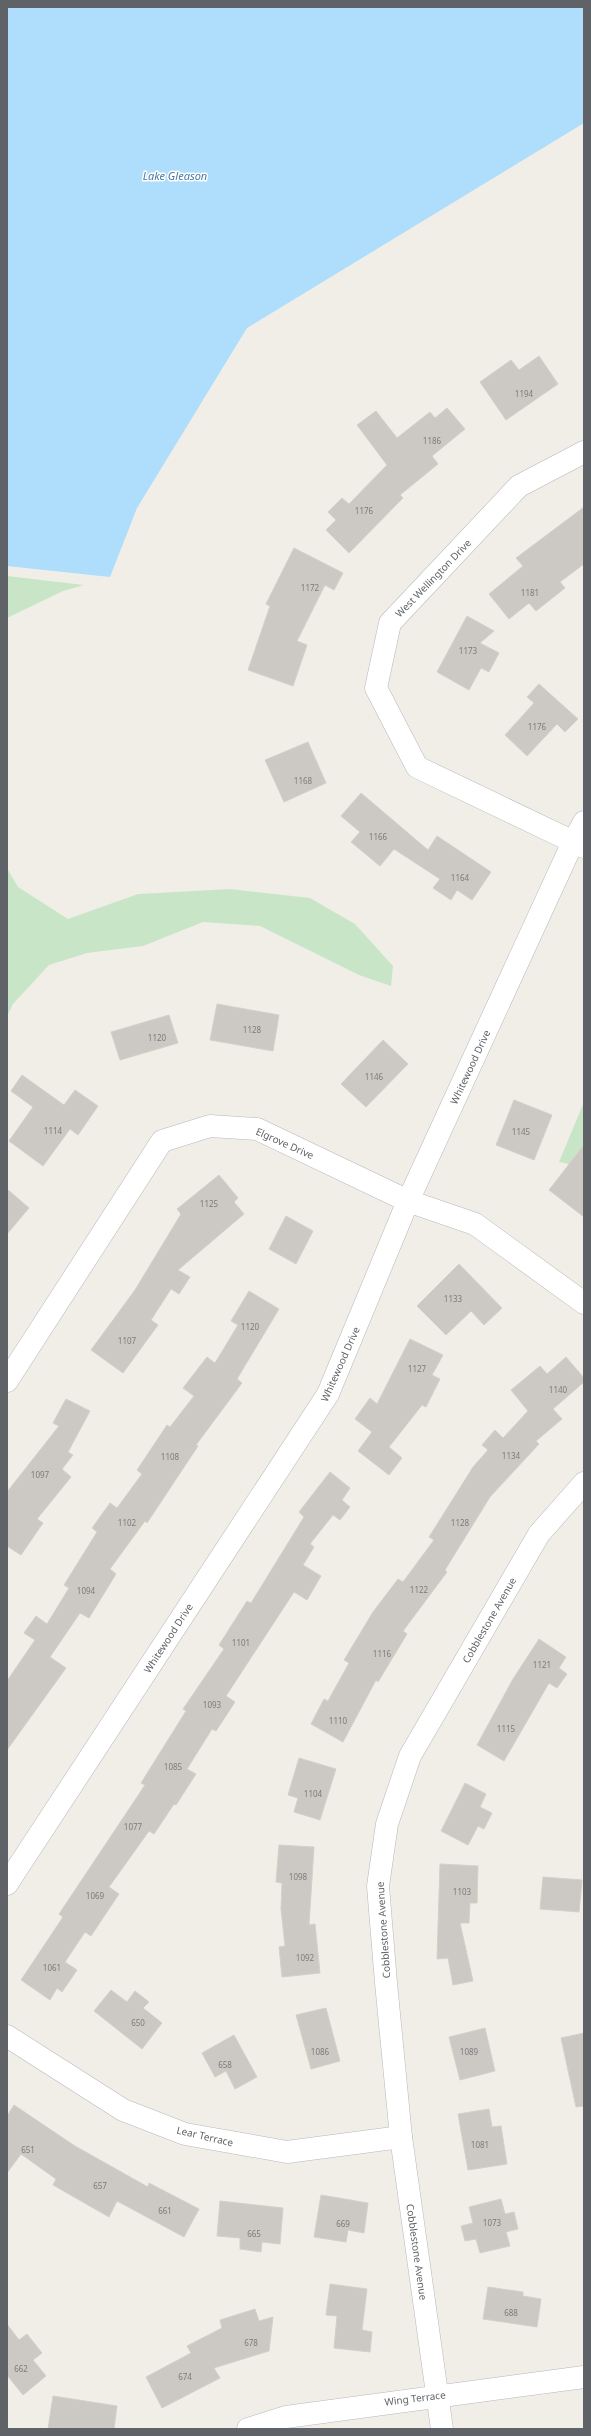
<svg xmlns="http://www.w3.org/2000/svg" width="591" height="2436" font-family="'Noto Sans',sans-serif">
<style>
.green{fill:#c8e6c7}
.water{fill:#aedefb}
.building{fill:#ccc9c4;stroke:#d5d0c7}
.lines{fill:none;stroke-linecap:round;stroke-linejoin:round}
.minor-casing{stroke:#b5b8bc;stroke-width:23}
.minor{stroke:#fff;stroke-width:22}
.labels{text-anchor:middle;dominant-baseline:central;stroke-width:3;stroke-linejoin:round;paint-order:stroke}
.number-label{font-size:8px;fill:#7a7c7e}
.street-label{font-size:10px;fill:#5f6367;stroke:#fff}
.water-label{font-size:11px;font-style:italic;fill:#477aa5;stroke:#fff}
</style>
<rect width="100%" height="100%" fill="#f1eee8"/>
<g class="green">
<path d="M 7,576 L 84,585 L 63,591 L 7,618 Z"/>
<path d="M 7,868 L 18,887 L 68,919 L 138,894 L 230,889 L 310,898 L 355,924 L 393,966 L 391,986 L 359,975 L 260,926 L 203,922 L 143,946 L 87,953 L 49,965 L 13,1004 L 7,1016 Z"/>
<path d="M 584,1102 L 584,1167 L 559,1162 Z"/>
</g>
<path class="water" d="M 7,7 L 584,7 L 584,123 L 247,328 L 137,508 L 110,577 L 7,566 Z"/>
<g class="building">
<path d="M 539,356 L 558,384 L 506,420 L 480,382 L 511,360 L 519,370 Z"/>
<path d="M 447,408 L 465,429 L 432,456 L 438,464 L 400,495 L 403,498 L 349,553 L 326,530 L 336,520 L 328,512 L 342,498 L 349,504 L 387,465 L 357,425 L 376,411 L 397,438 L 430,412 L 435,418 Z"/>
<path d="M 584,507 L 584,564 L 560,582 L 565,588 L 536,611 L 529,603 L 509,619 L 489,594 L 523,566 L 516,558 Z"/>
<path d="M 294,548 L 343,573 L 334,590 L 325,585 L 297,641 L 307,645 L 293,686 L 248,670 L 270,606 L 266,604 Z"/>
<path d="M 467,616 L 494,631 L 480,643 L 499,653 L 489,672 L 481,668 L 469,690 L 437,672 Z"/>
<path d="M 539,684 L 578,719 L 565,732 L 557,724 L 527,756 L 505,735 L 534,703 L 527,697 Z"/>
<path d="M 308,742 L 326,783 L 284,802 L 265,760 Z"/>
<path d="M 361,793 L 428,850 L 437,836 L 491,872 L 472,900 L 457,890 L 451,900 L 433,888 L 440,879 L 394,849 L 380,866 L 351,842 L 360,832 L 341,816 Z"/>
<path d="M 217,1004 L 279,1015 L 273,1051 L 210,1040 Z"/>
<path d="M 169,1015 L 178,1043 L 120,1060 L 111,1032 Z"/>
<path d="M 383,1040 L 408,1064 L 366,1107 L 341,1084 Z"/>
<path d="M 22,1075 L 64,1105 L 75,1090 L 98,1106 L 78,1135 L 70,1129 L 43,1166 L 9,1141 L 33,1107 L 11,1091 Z"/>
<path d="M 514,1100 L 552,1115 L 534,1160 L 496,1145 Z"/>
<path d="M 584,1145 L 584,1217 L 549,1190 Z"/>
<path d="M 219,1175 L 238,1198 L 234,1202 L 244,1214 L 178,1270 L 190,1277 L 179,1294 L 171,1289 L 151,1320 L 158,1325 L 123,1373 L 91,1350 L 135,1290 L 181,1214 L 177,1209 Z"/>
<path d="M 7,1189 L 29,1208 L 7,1234 Z"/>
<path d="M 286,1216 L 313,1231 L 296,1264 L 269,1249 Z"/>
<path d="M 459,1264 L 502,1308 L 484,1325 L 471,1311 L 446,1335 L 417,1306 Z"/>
<path d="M 249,1291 L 279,1309 L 237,1379 L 242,1383 L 196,1445 L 198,1446 L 147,1523 L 145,1521 L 110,1569 L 116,1574 L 89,1618 L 80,1613 L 50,1657 L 66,1668 L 7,1750 L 7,1681 L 35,1640 L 24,1633 L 36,1616 L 47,1624 L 69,1588 L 64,1585 L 97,1532 L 92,1528 L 110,1503 L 117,1508 L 142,1474 L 137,1470 L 167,1425 L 170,1427 L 194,1396 L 183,1388 L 207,1357 L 215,1363 L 238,1325 L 231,1321 Z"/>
<path d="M 410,1339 L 443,1355 L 432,1375 L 440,1379 L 426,1407 L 422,1405 L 389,1447 L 402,1458 L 389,1475 L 358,1451 L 372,1432 L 355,1419 L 370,1398 L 377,1404 Z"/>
<path d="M 566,1357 L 584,1378 L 584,1382 L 553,1409 L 562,1419 L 536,1441 L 539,1444 L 490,1497 L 445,1570 L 447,1572 L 403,1631 L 407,1634 L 378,1682 L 376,1680 L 343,1742 L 311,1724 L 324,1699 L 328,1701 L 349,1663 L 344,1660 L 373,1612 L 398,1579 L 403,1582 L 434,1540 L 429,1537 L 473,1467 L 488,1450 L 482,1445 L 495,1430 L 503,1438 L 528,1411 L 511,1390 L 540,1366 L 547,1374 Z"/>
<path d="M 66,1399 L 90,1411 L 68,1452 L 73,1455 L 62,1469 L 71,1477 L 37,1519 L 43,1523 L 21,1555 L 7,1546 L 7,1492 L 59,1426 L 53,1423 Z"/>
<path d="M 330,1472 L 350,1488 L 342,1500 L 350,1507 L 340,1520 L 333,1515 L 310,1544 L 314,1547 L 303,1565 L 321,1576 L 307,1600 L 294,1592 L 226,1696 L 235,1702 L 216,1731 L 212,1729 L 187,1769 L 196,1774 L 176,1805 L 174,1804 L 154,1834 L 149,1831 L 109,1887 L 119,1894 L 91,1936 L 85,1932 L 65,1962 L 77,1970 L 62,1992 L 57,1988 L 50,2000 L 21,1980 L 63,1917 L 59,1914 L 145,1785 L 141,1783 L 186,1711 L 183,1709 L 224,1649 L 219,1645 L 247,1601 L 251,1603 L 304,1517 L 299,1512 Z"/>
<path d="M 539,1639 L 566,1657 L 559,1668 L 567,1674 L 557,1688 L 549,1683 L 504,1761 L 477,1745 L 513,1679 Z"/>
<path d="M 299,1758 L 336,1769 L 320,1820 L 294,1812 L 298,1798 L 288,1795 Z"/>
<path d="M 465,1783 L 486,1794 L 480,1807 L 492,1813 L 484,1829 L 478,1826 L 468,1845 L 441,1831 Z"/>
<path d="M 279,1845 L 314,1847 L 309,1925 L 315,1924 L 320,1973 L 282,1977 L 279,1947 L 285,1946 L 281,1909 L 282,1883 L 276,1882 Z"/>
<path d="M 440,1864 L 478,1866 L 477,1903 L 470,1903 L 469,1923 L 460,1923 L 473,1981 L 453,1985 L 448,1958 L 437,1959 Z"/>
<path d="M 543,1877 L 582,1880 L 579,1912 L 540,1909 Z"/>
<path d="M 111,1990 L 127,2002 L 135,1991 L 149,2002 L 143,2008 L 162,2023 L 142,2049 L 94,2011 Z"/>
<path d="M 326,2008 L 340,2061 L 311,2069 L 296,2015 Z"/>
<path d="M 485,2028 L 495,2071 L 460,2080 L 449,2037 Z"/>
<path d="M 584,2033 L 584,2106 L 576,2107 L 561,2038 Z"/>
<path d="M 234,2035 L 257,2077 L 235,2089 L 226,2071 L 215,2077 L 202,2053 Z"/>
<path d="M 14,2105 L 75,2146 L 148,2187 L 149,2183 L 199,2209 L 184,2237 L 117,2201 L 109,2217 L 53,2185 L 56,2179 L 21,2154 L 7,2173 L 7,2116 Z"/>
<path d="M 489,2109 L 492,2127 L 501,2126 L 507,2164 L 468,2170 L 458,2114 Z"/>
<path d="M 321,2195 L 368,2203 L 364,2233 L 348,2230 L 346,2242 L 314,2237 Z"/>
<path d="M 501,2199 L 505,2214 L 514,2212 L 518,2229 L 506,2232 L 510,2246 L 480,2253 L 476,2239 L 465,2241 L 461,2226 L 473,2223 L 469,2207 Z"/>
<path d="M 220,2201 L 283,2208 L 280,2244 L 262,2242 L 261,2252 L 240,2249 L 240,2238 L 217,2236 Z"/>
<path d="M 330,2284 L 367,2289 L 362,2330 L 372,2332 L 370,2352 L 334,2348 L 337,2316 L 326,2315 Z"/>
<path d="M 488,2287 L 523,2292 L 523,2296 L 541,2299 L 537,2327 L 483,2319 Z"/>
<path d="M 255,2309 L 259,2321 L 273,2317 L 269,2351 L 214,2368 L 220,2378 L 162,2408 L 146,2377 L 191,2353 L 187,2346 L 222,2328 L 220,2320 Z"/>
<path d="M 7,2324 L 19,2340 L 27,2334 L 42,2353 L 33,2360 L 46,2376 L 23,2395 L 7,2375 Z"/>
<path d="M 53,2396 L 117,2406 L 114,2429 L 48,2429 Z"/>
</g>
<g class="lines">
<g class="minor-casing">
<g id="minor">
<path d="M 584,452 L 519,486 L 390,623 L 376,688 L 417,767 L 584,847"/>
<path d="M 7,1381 L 162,1141 L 210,1126 L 257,1129 L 408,1201 L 475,1224 L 584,1303"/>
<path d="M 7,1884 L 328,1394 L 408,1201 L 573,842 L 584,822"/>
<path d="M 7,2036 L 123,2110 L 185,2134 L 287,2152 L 401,2137"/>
<path d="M 248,2429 L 286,2417 L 584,2377"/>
<path d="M 442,2429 L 401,2137 L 386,1983 L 378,1886 L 387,1824 L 410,1756 L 539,1534 L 584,1483"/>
</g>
</g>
<use href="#minor" class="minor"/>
</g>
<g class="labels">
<g class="number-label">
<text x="524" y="393">1194</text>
<text x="432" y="440">1186</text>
<text x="364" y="510">1176</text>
<text x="310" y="587">1172</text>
<text x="530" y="592">1181</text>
<text x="468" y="650">1173</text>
<text x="537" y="726">1176</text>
<text x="303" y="780">1168</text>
<text x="378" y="836">1166</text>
<text x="460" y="877">1164</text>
<text x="252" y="1029">1128</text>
<text x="157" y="1037">1120</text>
<text x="374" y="1076">1146</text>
<text x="53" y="1130">1114</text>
<text x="521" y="1131">1145</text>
<text x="209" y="1203">1125</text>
<text x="453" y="1298">1133</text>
<text x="250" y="1326">1120</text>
<text x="127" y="1340">1107</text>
<text x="417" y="1368">1127</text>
<text x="558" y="1389">1140</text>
<text x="511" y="1455">1134</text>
<text x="170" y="1456">1108</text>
<text x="40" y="1474">1097</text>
<text x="127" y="1522">1102</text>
<text x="460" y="1522">1128</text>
<text x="419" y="1589">1122</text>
<text x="86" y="1590">1094</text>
<text x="241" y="1642">1101</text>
<text x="382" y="1653">1116</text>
<text x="542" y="1664">1121</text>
<text x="212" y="1704">1093</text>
<text x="338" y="1720">1110</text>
<text x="506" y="1728">1115</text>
<text x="173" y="1766">1085</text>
<text x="313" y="1793">1104</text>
<text x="133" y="1826">1077</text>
<text x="298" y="1876">1098</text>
<text x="462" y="1891">1103</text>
<text x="95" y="1895">1069</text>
<text x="305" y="1957">1092</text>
<text x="52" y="1967">1061</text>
<text x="138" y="2022">650</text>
<text x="320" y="2051">1086</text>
<text x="469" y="2051">1089</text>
<text x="225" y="2064">658</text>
<text x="480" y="2144">1081</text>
<text x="28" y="2149">651</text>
<text x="100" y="2185">657</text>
<text x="165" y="2210">661</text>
<text x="492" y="2222">1073</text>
<text x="343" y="2223">669</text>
<text x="254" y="2233">665</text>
<text x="511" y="2312">688</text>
<text x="251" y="2342">678</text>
<text x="21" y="2368">662</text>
<text x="185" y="2376">674</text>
</g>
<g class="street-label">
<text transform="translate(433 578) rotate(-46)">West Wellington Drive</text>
<text transform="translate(470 1067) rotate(-65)">Whitewood Drive</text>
<text transform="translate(285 1143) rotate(24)">Elgrove Drive</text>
<text transform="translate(340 1364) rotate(-66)">Whitewood Drive</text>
<text transform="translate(489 1620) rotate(-60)">Cobblestone Avenue</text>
<text transform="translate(168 1638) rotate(-57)">Whitewood Drive</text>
<text transform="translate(383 1930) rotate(-94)">Cobblestone Avenue</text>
<text transform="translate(205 2136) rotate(13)">Lear Terrace</text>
<text transform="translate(417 2252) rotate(82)">Cobblestone Avenue</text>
<text transform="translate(415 2398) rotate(-7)">Wing Terrace</text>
</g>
<g class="water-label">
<text x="175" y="175">Lake Gleason</text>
</g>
</g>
<rect width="591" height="2436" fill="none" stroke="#5f6367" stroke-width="16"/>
</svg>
